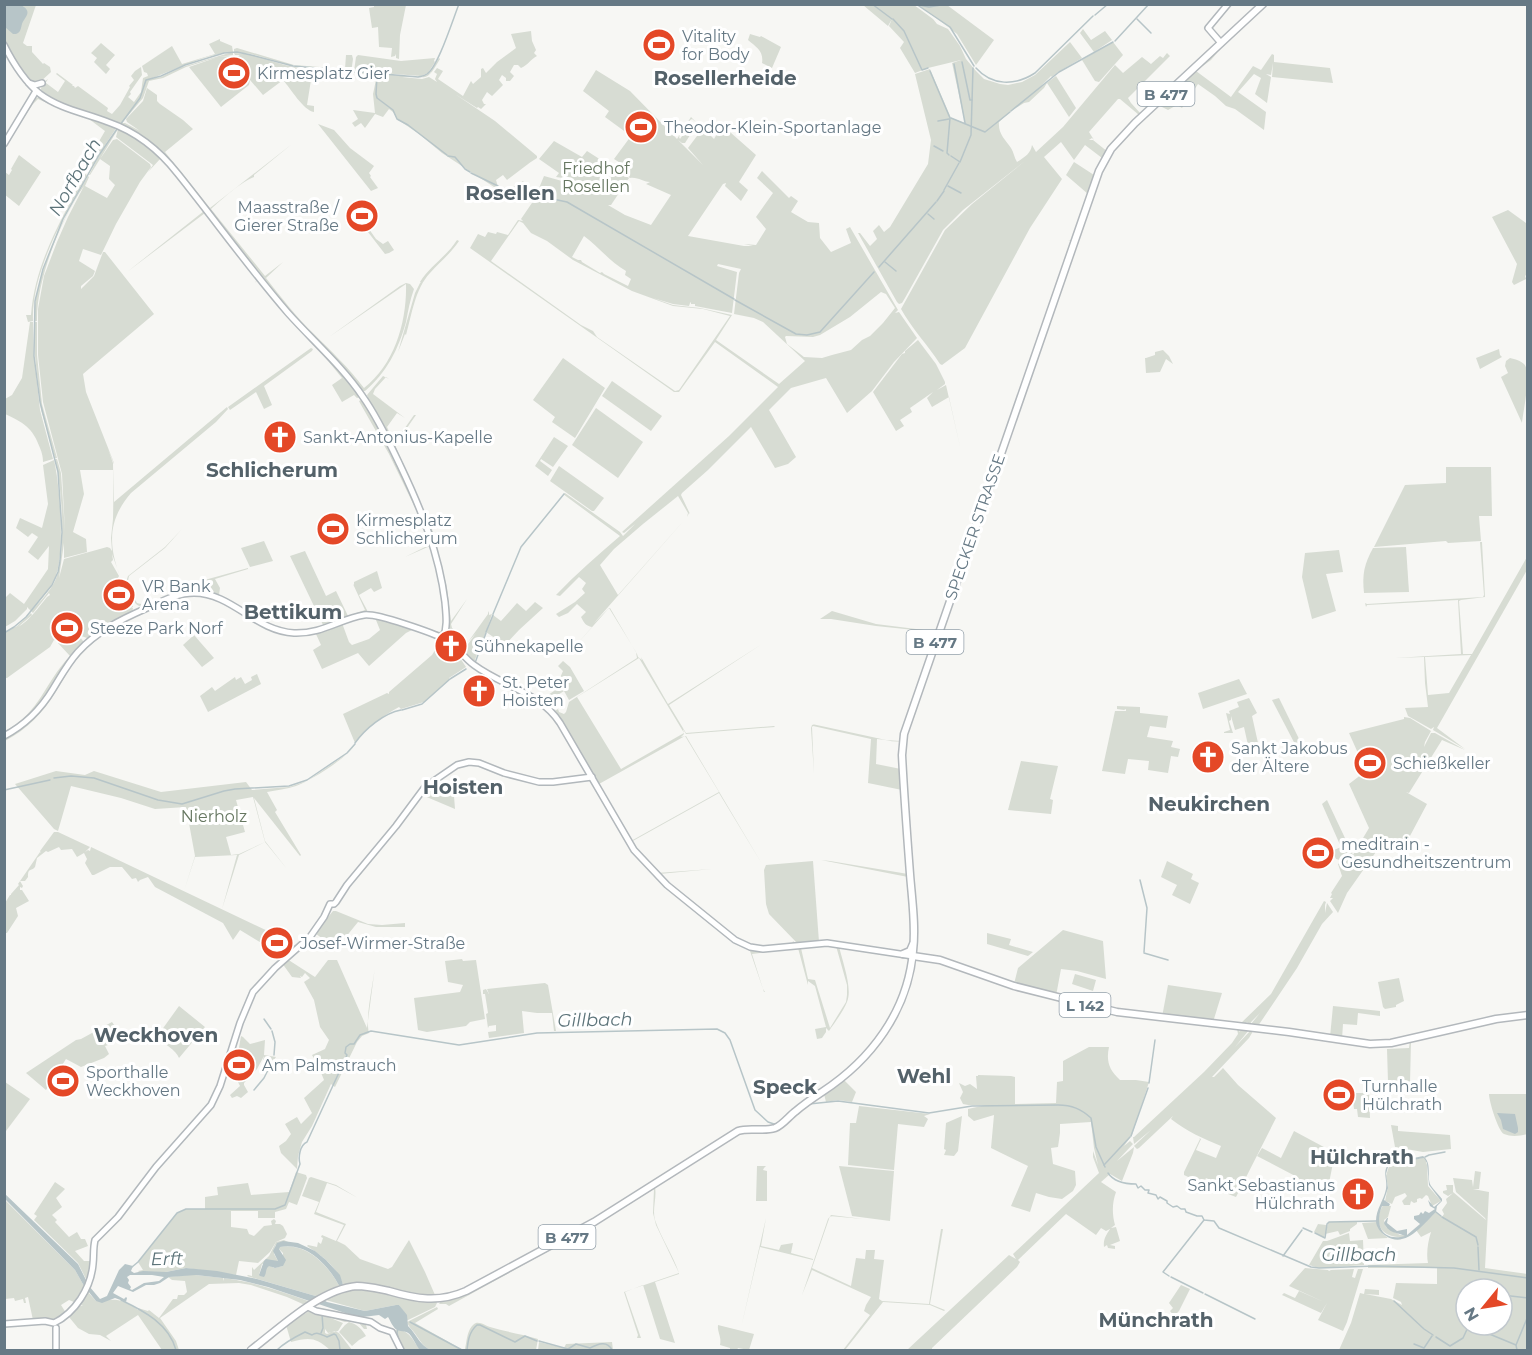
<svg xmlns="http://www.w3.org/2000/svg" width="1532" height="1355" font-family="Montserrat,sans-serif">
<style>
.green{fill:#d7dcd3;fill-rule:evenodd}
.water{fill:#b7c5c8;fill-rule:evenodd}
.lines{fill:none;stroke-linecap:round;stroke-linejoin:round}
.stream{stroke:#b7c5c8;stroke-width:1.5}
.secondary-casing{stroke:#b2b8bc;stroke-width:8}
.primary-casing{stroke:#b3b8bc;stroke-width:9}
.secondary{stroke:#fff;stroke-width:5}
.primary{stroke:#fff;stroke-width:6}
.labels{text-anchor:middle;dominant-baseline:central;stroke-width:6;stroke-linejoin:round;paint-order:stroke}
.shield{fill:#fff;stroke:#94a1aa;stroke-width:1.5}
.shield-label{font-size:15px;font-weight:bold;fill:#667985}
.poi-label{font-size:16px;fill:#667985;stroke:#fff;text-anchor:start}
.park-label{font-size:16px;fill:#667761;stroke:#fff}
.street-label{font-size:16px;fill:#667985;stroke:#fff}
.water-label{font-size:18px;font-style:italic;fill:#5d747a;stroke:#fff}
.quarter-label{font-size:20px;font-weight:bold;fill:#54626a;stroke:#fff}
</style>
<rect width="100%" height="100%" fill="#f7f7f4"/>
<g class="green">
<path d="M 5,5 L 36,5 L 23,43 L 27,46 L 32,46 L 32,52 L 43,64 L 44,63 L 50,67 L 51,72 L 39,83 L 30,81 L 13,58 L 5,42 Z"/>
<path d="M 374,5 L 406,5 L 400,35 L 399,59 L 396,58 L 396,54 L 395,56 L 391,57 L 392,48 L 379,47 L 378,27 L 372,28 L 369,8 L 374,7 Z"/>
<path d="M 863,5 L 914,5 L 933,19 L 937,24 L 948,29 L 960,46 L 966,59 L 976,71 L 984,79 L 1000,84 L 1008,85 L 1022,82 L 1035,75 L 1070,42 L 1082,58 L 1058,72 L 1052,77 L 1051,76 L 1037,90 L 1056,76 L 1076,108 L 1069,117 L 1047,83 L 1044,88 L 1029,102 L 1024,103 L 1011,111 L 999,122 C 998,134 1005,139 1011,148 C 1014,153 1014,157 1017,162 C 1025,157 1031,153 1032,145 L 1036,152 L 1063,127 L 1115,65 L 1123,73 L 1142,57 L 1151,64 L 1160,56 L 1163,58 L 1167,53 L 1170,56 L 1128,98 L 1131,103 L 1141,114 L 1186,70 L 1190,69 L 1218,43 L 1216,46 L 1143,114 L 1139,115 L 1120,99 L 1118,99 L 1089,132 L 1094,140 L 1092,138 L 1089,140 L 1093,140 L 1108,152 L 1098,171 L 1074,241 C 1072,241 1071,241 1068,241 L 1072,240 L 1088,194 L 1066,175 L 1074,162 L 1094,175 L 1102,158 L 1085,145 L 1074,160 L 1061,142 L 1044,157 L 1062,179 L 1030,228 L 965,348 L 942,365 L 940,364 C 928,345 912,329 901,309 L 945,230 L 972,204 L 1025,161 L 963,210 L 943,230 L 905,298 L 902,303 L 899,304 L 897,302 L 858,233 L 860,233 L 870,246 L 877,239 L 873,231 L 879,225 L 884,232 L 890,227 L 928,164 L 931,140 L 915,74 L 930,69 L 951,118 L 965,123 L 952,63 L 961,60 L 928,68 L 915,73 L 900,48 L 904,42 L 889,26 L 892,19 L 888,26 Z"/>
<path d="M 918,5 L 947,5 L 994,40 L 976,65 L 957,34 L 951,29 Z"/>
<path d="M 1083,29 L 1091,40 L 1105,31 L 1112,40 L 1094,52 L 1080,33 Z"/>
<path d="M 531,31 L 532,41 L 536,50 L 534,53 L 537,56 C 531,59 528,65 521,68 L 518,65 L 514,65 L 510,72 L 514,76 L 510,81 L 506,81 L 506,78 L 502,75 L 499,80 L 503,85 L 492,96 L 487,92 L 482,100 L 484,104 L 486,104 L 481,109 L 478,107 L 477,108 L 455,94 L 495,121 L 537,156 L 537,158 C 527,164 517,173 507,180 L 503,175 L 496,180 L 498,187 L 494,187 L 442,153 L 419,134 L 397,119 L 393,112 L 389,109 L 383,117 L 375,114 L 365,128 L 361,123 L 355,127 L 352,123 L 358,119 L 353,110 L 375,113 L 373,94 L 377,75 L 354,73 L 354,72 L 421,77 L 430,73 L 439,58 L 440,59 C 425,85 427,75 402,77 L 422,79 L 429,77 L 437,82 L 435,79 L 437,74 L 434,72 L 437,68 L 443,71 L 438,79 L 463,96 L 471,81 L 473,84 L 481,77 L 481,69 L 483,68 L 486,73 L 497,62 L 516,48 L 511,34 Z"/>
<path d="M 750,34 L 760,37 L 761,36 L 781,47 L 772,68 L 762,63 C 764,51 756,47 748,40 Z"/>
<path d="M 220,39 L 220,41 L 232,46 L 233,52 C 204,54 175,70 150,79 L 161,77 L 182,67 L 229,53 L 233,53 L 233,55 L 219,57 L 231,56 L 233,58 L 229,61 L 226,61 L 233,70 L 239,67 L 241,69 L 245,65 L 244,63 L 234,69 L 229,63 L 233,59 L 236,62 L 235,58 L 240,55 L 235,55 L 234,53 C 255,53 274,63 294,67 C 311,70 332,72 350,71 L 290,65 L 251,54 L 234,52 L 234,49 L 237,48 L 294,65 L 345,69 L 346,55 L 352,55 L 353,59 L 351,73 L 331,72 L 349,74 L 350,78 L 329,76 L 322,77 L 321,80 L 311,80 L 307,105 L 314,106 L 314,112 C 303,110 291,89 283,80 L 263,95 L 250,80 L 249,85 L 221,107 L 189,67 L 218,57 L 186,67 L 163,78 L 149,81 L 143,98 L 122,123 L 125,123 L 140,131 L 127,122 L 126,119 L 143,101 L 147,88 L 157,95 L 157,101 L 160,104 L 183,120 L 193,129 L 165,152 L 210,208 L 292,144 L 254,175 L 254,177 C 242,181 221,200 211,209 L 265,276 L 283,262 L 266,278 C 281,297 296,317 314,334 C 331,351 349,368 364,388 C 395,364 407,321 406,284 L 329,337 L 400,286 L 406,283 L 410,284 L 414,289 C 410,300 408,311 406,322 C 398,350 387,372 365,391 L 361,391 L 299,324 L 262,279 L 264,277 L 260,277 L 174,166 L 122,124 L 56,102 L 41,90 C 41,86 44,81 48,79 L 43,87 L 46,83 L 58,92 L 65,81 L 56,74 L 57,73 L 73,85 L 72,86 L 74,86 L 75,88 L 78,86 L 108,108 L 107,111 L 112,114 L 120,105 L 130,87 L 129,86 L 134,80 L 131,76 L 135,71 L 141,67 L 142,75 L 130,92 L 131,94 L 128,97 L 134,102 L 141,92 L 143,78 L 148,76 L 147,73 L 144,72 L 142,66 L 172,46 L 182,64 L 215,54 L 209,44 Z"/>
<path d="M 1113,42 L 1123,55 L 1099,82 L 1095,81 L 1082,60 Z"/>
<path d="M 101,43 L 115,55 L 106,65 L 110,69 L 106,74 L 94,62 L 97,58 L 91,53 Z"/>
<path d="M 1223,46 L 1211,60 L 1196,71 L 1231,97 L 1253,66 L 1261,70 L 1272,54 L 1274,55 L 1274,62 L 1330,68 L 1333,83 L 1272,77 L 1273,63 L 1271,75 L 1266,74 L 1271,77 L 1267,103 L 1255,94 L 1261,78 L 1254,74 L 1238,92 L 1266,112 L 1264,130 L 1235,109 L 1226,106 L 1215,96 L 1198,84 L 1182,108 L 1177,105 L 1168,110 L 1158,105 L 1220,47 Z"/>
<path d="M 358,55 L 401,61 L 435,58 L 434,61 L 435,62 L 428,73 L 421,76 L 354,71 L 356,57 Z"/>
<path d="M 596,70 L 630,91 L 677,139 L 691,117 L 696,122 L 692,119 L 690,120 L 679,137 L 680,139 L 687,129 L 692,132 L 685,143 L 682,143 L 678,140 L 703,165 L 688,148 L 703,128 L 705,130 L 710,121 L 715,123 L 710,135 L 714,139 L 722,125 L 756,155 L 739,182 L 748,190 L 741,201 L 725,186 L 726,183 L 723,184 L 688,236 L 744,246 L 753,246 L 744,244 L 756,245 L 766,229 L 756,217 L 773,193 L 757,178 L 762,171 L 789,198 L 791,196 L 798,201 L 791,212 L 808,222 L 819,223 L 820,238 L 831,252 L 851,243 L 846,229 L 850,227 L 898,310 L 895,313 L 899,312 L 917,338 L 894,362 L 872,391 L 847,413 L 826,378 L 791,388 L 769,410 L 796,457 L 788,464 L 775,468 L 751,427 L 708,470 L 682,493 L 681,495 L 690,514 L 689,513 L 687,517 L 594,623 L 608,609 L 610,608 L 637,654 L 638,657 L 642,660 L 641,657 L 668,704 L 762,644 L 669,705 L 686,733 L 774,726 L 775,727 L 686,734 L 683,729 L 684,734 L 681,737 L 686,736 L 762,864 L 719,793 L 631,842 L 657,873 L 712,869 L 659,874 L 715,923 L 735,938 L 748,943 L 763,947 L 792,945 L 793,941 L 795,943 L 795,946 L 765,948 L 747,944 L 729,935 L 706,916 L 658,875 L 644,860 L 630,841 L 597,785 L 598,783 L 596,783 L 565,728 L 553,712 L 558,709 L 559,712 L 564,714 L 566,712 L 569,702 L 637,658 L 636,652 L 609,608 L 571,651 L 592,627 C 586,626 584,623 581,617 L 586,612 L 577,604 L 568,613 L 559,617 L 556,614 L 575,602 L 585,593 L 582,589 L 586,583 L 579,577 L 560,596 L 556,595 C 576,574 598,555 620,536 L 563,494 L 565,493 L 620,532 L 623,536 L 635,524 L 624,533 L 622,532 L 729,436 L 778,387 L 715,342 L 679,392 L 674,392 L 470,248 L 478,234 L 485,237 L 488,232 L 496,234 L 497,232 L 508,235 L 518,220 L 523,221 L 521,219 L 536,197 L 503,189 L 501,188 L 502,187 L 510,189 L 518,184 L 522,186 L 520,183 L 523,181 L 525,184 L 522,187 L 537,193 L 544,176 L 562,181 L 572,182 L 582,188 L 570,179 L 556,177 L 559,173 L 539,159 L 554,141 L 582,157 L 587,151 L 629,178 L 611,205 L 608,205 L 625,215 L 651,225 L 671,195 L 646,184 L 650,182 C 642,182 639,177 630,178 L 618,169 L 622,164 L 614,159 L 631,136 L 605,117 L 609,111 L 583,91 ZM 519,221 L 523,223 L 531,233 L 547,241 L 573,260 L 632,291 L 673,306 L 703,309 L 730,316 L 679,390 L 675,391 L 597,337 L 593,331 L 581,325 L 491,261 ZM 584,236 C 598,246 610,262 626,271 L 625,275 L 631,279 L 628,286 L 604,274 L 602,272 L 600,273 L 582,262 L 581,260 L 578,260 L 572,257 ZM 718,264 L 741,269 L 739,273 L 734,314 L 754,318 L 763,322 L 805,361 L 779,384 L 716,340 L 732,315 L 700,308 L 673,305 L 653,298 L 673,304 L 689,306 L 690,303 L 691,302 L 691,304 L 695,304 L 695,306 L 732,313 L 737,272 L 717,266 ZM 881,292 L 886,294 L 895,308 L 883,323 L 870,336 L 862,340 L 851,350 L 832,355 L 822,358 L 804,357 L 787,344 L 785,337 L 786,336 L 813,337 L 820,335 L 850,317 ZM 678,496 L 688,513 L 687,517 L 618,595 L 600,565 L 614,549 L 643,524 ZM 639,658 L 684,733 L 621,769 L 577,697 ZM 685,736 L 719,792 L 631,841 L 599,784 Z"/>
<path d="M 39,97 L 110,124 L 113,127 L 117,127 L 99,154 L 88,174 L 96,153 L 94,150 L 105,131 L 89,119 L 65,111 L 38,99 L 33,104 L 23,119 L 21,118 C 26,111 30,99 39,97 Z"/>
<path d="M 318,124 L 334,130 L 350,148 L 374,166 L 369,173 L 371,176 L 370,177 L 378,188 L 371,191 Z"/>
<path d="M 118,128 L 141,140 L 166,162 L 258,279 L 255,283 L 257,279 L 205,213 L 127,272 L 204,211 L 161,158 L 148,172 L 153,165 L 116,137 L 118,129 L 100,159 L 113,140 L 117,139 L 150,164 L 151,167 L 140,182 L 116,224 L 101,255 L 83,249 L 79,261 L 95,271 L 93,276 L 81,286 L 81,289 L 94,276 L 103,252 L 105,252 L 154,314 L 83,374 L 86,392 L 114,463 L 114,502 L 227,407 L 228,409 L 216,422 L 131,493 C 108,520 108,544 120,576 L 112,554 L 113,560 L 111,562 L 119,576 L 118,578 L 120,582 L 124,583 L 133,607 L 131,608 L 133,608 L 132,613 L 89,639 C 74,633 72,632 57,641 L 54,640 L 50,647 L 7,678 L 5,678 L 4,633 L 17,626 L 31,613 L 32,615 L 18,627 C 30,620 38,608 47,597 L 50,595 L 49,593 L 33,613 L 27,607 L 27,609 L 15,621 L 5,627 L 5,598 L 10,593 L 24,604 L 48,569 L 49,546 L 38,560 L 28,552 L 38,537 L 32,533 L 28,537 L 16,528 L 20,518 L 42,528 L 48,504 L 43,465 L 54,460 C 60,486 66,557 54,580 C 49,591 39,600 32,610 C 40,602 50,591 55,581 C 67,557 62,485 55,459 L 57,459 L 61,473 L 65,532 L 62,474 L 43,402 L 38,355 L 38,309 L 44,276 L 57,242 L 68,217 L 84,186 C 61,218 36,281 37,321 L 35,321 C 33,311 36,299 38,289 C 48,248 67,212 88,176 L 89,177 L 85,186 L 107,198 L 115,185 L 109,179 L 110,166 L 100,159 L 90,175 L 89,175 L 100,154 ZM 108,449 L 114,464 L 113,519 L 111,538 L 112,551 L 110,548 L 107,547 L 64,559 L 59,578 L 64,543 L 64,558 L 87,552 L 86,539 L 73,532 L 84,494 L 80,470 L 113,470 L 113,463 Z"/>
<path d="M 19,155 L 41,172 L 19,206 L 4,194 L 5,172 L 9,175 L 12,170 L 11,169 Z"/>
<path d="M 85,174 L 87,175 C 64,216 31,273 33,321 L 28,322 L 26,315 L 31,315 C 35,262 62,219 85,174 Z"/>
<path d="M 1508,210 L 1526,223 L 1527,226 L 1527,274 L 1525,276 L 1526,279 L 1514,285 L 1512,282 L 1517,264 L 1492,217 Z"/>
<path d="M 363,212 L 367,218 L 364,222 L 376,239 L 383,244 L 388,241 L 394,250 L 389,253 L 385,254 L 354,214 L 357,213 L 359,215 Z"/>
<path d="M 457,240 L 459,241 C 451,253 440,262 430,273 C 415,289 412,314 406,335 L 405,334 L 398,352 L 415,293 L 420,283 L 421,283 L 420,282 C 430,266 447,256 457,240 Z"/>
<path d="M 260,281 L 332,361 L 360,395 L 360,397 L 357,398 L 354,395 L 342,402 L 332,385 L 342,378 L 320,351 L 292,322 L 260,282 L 257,282 Z"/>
<path d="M 30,322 L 33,322 L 34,356 L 40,410 L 53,459 L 43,462 C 43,457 42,453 40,448 C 33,428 23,422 5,414 L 5,399 L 12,395 L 22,378 Z"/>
<path d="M 34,322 L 37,322 L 37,355 L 42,404 L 57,458 L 55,458 L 41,410 L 35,356 Z"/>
<path d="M 918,340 L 936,364 L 945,382 L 945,384 L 937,390 L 946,385 L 961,451 L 949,397 L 932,407 L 927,398 L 933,392 L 910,408 L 912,412 L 900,420 L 904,426 L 896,431 L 873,392 L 902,354 L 905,353 L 905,351 Z"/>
<path d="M 311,348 L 313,349 L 312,351 L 264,386 L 272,405 L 264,409 L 256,392 L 230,410 L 228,407 Z"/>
<path d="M 1499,349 L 1500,355 L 1502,357 L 1480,369 L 1476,358 Z"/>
<path d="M 1163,350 L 1169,356 L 1173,364 L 1166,359 L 1160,372 L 1146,373 L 1145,358 L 1146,358 L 1155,355 L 1155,352 Z"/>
<path d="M 563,358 L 605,388 L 575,438 L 552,422 L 555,417 L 533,400 Z"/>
<path d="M 1510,358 C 1515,359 1521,361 1524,364 C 1532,372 1523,412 1522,423 L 1501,377 L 1508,373 L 1505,366 L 1506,361 Z"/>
<path d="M 383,376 L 389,379 L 386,377 L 375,389 L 373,394 L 405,418 L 397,413 L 387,427 L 394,443 L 393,445 L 414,415 L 416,415 L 395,445 L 434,534 L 436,534 L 433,538 L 432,537 L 366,399 L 368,398 L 367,395 Z"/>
<path d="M 612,381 L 662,416 L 651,431 L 602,396 Z"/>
<path d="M 361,400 L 362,401 L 364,401 C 392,445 411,494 431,542 L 428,546 L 430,545 C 437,570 450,610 442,634 L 369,612 L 380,613 L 439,632 L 442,630 C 447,603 437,573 430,546 L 405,557 L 427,546 L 430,543 L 421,520 L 389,454 L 360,403 L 359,401 Z"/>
<path d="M 596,408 L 643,442 L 618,478 L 572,445 Z"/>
<path d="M 554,437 L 568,446 L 553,467 L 541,459 L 540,461 L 552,470 L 548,476 L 535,466 Z"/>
<path d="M 559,466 L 604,498 L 594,511 L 592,511 L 550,481 Z"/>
<path d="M 1446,467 L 1491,467 L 1492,516 L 1479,516 L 1481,541 L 1448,543 L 1446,541 L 1374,547 L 1405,485 L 1446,483 Z"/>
<path d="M 182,529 L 165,548 L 129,576 L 127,585 L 137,603 C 149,608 169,594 182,590 L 184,589 L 183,586 L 248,568 L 248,569 L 215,579 L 220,588 L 219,595 L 227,599 L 216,596 L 174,595 L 173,594 C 166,598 143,612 136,604 C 134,602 133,598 131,596 C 127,589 125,584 128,576 L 165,547 Z"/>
<path d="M 435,539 L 447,588 L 451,621 L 467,599 L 451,624 L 452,628 L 468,642 L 488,614 L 488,611 L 489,613 L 489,615 L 492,614 L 486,632 L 493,615 L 501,621 L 517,603 L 526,611 L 535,602 L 543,608 L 519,630 L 505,645 L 486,632 L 474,662 L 463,651 L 476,633 L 461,650 L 448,634 L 448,626 L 433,542 Z"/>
<path d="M 264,541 L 273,561 L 250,567 L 241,548 Z"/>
<path d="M 1480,542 L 1482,542 L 1485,597 L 1461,600 L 1459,601 L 1463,654 L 1472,654 L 1527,557 L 1527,570 L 1437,728 L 1465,749 L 1433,730 L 1434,727 L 1431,729 L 1408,716 L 1405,708 L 1428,707 L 1425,683 L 1424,657 L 1395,658 L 1461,654 L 1458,600 L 1367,605 L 1366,607 L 1365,603 L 1367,604 L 1483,597 L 1484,595 ZM 1471,655 L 1449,693 L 1428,695 L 1425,657 Z"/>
<path d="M 1406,547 L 1409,592 L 1364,593 C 1362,574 1364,565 1373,548 Z"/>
<path d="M 1339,550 L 1343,572 L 1326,574 L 1336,611 L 1312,619 L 1302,577 L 1305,553 Z"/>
<path d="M 305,551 L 326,596 L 336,591 L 348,616 L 365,610 L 353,584 L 354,585 L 354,582 L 377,571 L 382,588 L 374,592 L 371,588 L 359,595 L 367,610 L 367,613 L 324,627 L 290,556 Z"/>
<path d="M 832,611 L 876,624 L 924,630 L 924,631 L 876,626 L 831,619 L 820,619 Z"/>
<path d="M 374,615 L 439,638 L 441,641 L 437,649 L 444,641 L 454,649 L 466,667 L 449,678 L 449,680 L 424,702 L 401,709 L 399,707 C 384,715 366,728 355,743 L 343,714 L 387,693 L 389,694 L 389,692 L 432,655 L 440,642 L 438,639 L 412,630 L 406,633 L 369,666 L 358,653 L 322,669 L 313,650 L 321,645 L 316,634 L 309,634 L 342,623 L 349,642 L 352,645 L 369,639 L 380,630 Z"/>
<path d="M 117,624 L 118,626 C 100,635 85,649 72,665 C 66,674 61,684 55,693 C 43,713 26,730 5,741 L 5,737 L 24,725 L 69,665 L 84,648 L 100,634 Z"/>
<path d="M 929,633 C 933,635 933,637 934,641 L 901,741 C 894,743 885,739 877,739 L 876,764 L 901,769 L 913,922 L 911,946 L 905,953 L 830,942 L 798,944 L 769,914 L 766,904 L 764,870 L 766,865 L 813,861 L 819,942 L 831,942 L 903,951 L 906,951 C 915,939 909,893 908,877 L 821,860 L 830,861 L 908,874 L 902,790 L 868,783 L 871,739 L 813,726 L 812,727 L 814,774 L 811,728 L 812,725 L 814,725 L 812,724 L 886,740 L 900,741 L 933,642 L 933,637 Z"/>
<path d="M 71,635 L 80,637 L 83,641 L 83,645 L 35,711 L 5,735 L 5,731 C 41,712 44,683 70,656 L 58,643 Z"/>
<path d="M 194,635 L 214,658 L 202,667 L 183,645 Z"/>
<path d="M 563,661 L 570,667 L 584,691 L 569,700 L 564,691 L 545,703 L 542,699 L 563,685 L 560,678 L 563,671 L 558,666 Z"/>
<path d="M 257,674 L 261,684 L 208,712 L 200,696 L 212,687 L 215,691 L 235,677 L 236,680 L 241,677 L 245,684 L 252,680 L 251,677 Z"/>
<path d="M 1239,679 L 1247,694 L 1203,709 L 1198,693 Z"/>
<path d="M 1249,698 L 1257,713 L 1252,716 L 1258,743 L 1248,745 L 1244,727 L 1235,730 L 1231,716 L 1231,720 L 1229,721 L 1233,733 L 1224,733 L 1224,732 L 1230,730 L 1226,713 L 1230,714 L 1229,711 L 1239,707 L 1237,702 Z"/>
<path d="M 1279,698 L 1303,747 L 1297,748 L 1272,700 Z"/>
<path d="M 1117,706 L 1140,707 L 1140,713 L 1168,716 L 1166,728 L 1150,726 L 1147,737 L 1173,741 L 1171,747 L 1180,749 L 1178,757 L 1171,756 L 1168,773 L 1148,770 L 1149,761 L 1128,759 L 1125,774 L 1102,771 L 1115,711 L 1126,711 L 1126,709 L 1124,710 L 1117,709 Z"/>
<path d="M 1404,717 L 1410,718 L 1431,731 L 1425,742 L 1424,747 L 1431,733 L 1435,733 L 1465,750 L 1442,740 L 1409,793 L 1406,792 L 1427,804 L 1403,849 L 1385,839 L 1347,893 L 1338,913 L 1330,901 L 1333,898 L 1330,898 L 1332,894 L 1331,893 L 1342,876 L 1338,864 L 1340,863 L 1340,860 L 1336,859 L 1332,851 L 1341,847 L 1322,804 L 1327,800 L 1353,855 L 1369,828 L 1349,784 L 1366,771 L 1349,733 L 1404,719 Z"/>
<path d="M 355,744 C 349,757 310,781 296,786 C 287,789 276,790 267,792 L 277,810 L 275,812 L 301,855 L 300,856 L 254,798 L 265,841 L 287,869 L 265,842 L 239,855 L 222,909 L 237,855 L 195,857 L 184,891 L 195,856 L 186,807 L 155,809 L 121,798 L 71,786 L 58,831 L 54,829 L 15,784 L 56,771 L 85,775 L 94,771 L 161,792 L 246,782 L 252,790 L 289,787 L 307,781 L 347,754 ZM 253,797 L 265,842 L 239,854 L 231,855 L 226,837 L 245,832 L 236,800 Z"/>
<path d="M 1021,761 L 1058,766 L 1050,799 L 1053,800 L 1051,814 L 1008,810 Z"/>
<path d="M 429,786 L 454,796 L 455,809 L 422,795 Z"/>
<path d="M 54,832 L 58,832 L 90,847 L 85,852 L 88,850 L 90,851 L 91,847 L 272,933 L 268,940 L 270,947 L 272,945 L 269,941 L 274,934 L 293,943 L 293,945 L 277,956 L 270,951 L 271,948 L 269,950 L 263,944 L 240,930 L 233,940 L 223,923 L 155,887 L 148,877 L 140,880 L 138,882 L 136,878 L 132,879 L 122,867 L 110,867 L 94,875 L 92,875 L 85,863 L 87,859 L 84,853 L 77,857 L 72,849 L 61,850 L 59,847 L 48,852 L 46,851 L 37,858 L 35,867 C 31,872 28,867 28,877 L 25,881 L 20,881 L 23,886 L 22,888 L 20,887 L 20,890 L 22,890 L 29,901 L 16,908 L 18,916 L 7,933 L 5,933 L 5,903 L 10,895 L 11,895 L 11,894 L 19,885 L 18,884 L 40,852 L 41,853 L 40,851 Z"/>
<path d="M 1167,861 L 1193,874 L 1191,879 L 1199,883 L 1190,904 L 1172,895 L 1177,885 L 1161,877 Z"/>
<path d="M 1324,901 L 1326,902 L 1325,905 L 1325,913 L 1327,903 L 1333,912 L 1322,924 L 1297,968 L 1258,1026 L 1251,1026 L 1251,1024 L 1260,1013 L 1252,1021 L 1249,1025 L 1247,1022 L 1245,1025 L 1240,1024 L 1271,994 Z"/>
<path d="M 333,911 L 336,911 L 368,924 L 382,925 L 405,923 L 405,927 L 376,927 L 358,922 L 336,949 L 315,933 Z"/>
<path d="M 1063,930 L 1103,941 L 1106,979 L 1077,971 L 1061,969 L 1056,996 L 1014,984 L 1018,968 Z"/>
<path d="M 987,933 L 1011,939 L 1009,945 L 1033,952 L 1028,956 L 987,944 Z"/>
<path d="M 822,944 L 872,950 L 909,958 C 913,988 883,1041 860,1057 C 863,1053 869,1049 873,1044 C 890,1023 909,988 908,960 L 906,958 L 839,946 C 842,961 853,988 847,1002 C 843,1012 835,1022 829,1031 L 826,1028 L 826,1032 L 822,1038 L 817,1039 L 815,1029 L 826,1027 L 815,986 L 808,981 L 808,985 L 798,948 L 752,954 L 763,989 L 765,992 L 764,992 L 750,951 L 753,949 L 769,951 L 798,947 L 800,949 L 800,947 ZM 823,945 L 836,946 L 847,985 L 847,995 L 846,1002 L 830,1028 L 815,980 L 808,979 L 801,948 Z"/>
<path d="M 287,959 L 315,977 L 328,960 L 337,960 L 367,1028 L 375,967 C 373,984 365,1018 369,1033 L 362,1036 L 357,1042 L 335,1087 L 331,1084 L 312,1126 L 302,1142 L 298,1156 L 297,1169 L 281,1153 L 279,1146 L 286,1141 L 291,1134 L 285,1124 L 297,1117 L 301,1124 L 312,1113 L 304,1098 L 324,1080 L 318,1065 L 312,1055 L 325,1049 L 329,1040 L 320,1027 L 314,1000 L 304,982 L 310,978 L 305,973 L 302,977 L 300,976 L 301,978 L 292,977 L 282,963 Z"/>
<path d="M 462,959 L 463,961 L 476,960 L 485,1019 L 470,1022 L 466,1026 L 427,1032 L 418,1030 L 414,998 L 460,992 L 463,985 L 448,982 L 445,961 Z"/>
<path d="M 1075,974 L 1096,980 L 1093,991 L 1072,984 Z"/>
<path d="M 1399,978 L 1404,1001 L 1396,1005 L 1396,1007 L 1385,1009 L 1383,1007 L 1378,982 Z"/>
<path d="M 545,983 L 548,985 L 556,1031 L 554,1031 L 552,1013 L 537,1013 L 522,1011 L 524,1033 L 489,1038 L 488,1032 L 496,1031 L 496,1025 L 489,1026 L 488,1028 L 486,1014 L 488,1013 L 485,994 L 483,994 L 483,990 L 486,989 L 489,994 L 487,989 Z"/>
<path d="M 1168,985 L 1222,993 L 1213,1022 L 1162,1017 Z"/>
<path d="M 179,1006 L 205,1027 L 179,1058 C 176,1050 164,1043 156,1038 Z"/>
<path d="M 1333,1006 L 1380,1011 L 1380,1016 L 1358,1013 L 1357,1025 L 1343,1024 L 1342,1039 L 1330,1037 Z"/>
<path d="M 1161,1020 L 1238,1027 L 1240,1029 L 1239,1032 L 1242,1029 L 1249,1030 L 1235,1047 L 1251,1030 L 1253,1030 L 1252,1033 L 1249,1038 L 1212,1077 L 1214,1077 L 1223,1068 L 1238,1085 L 1276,1118 L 1236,1197 L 1215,1189 L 1217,1183 L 1206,1178 L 1203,1184 L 1184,1175 L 1184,1172 L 1200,1139 L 1199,1138 L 1201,1139 L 1196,1150 L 1216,1158 L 1221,1146 C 1204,1139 1186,1131 1171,1119 L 1173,1116 L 1139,1148 L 1137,1149 L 1134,1146 L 1151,1130 L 1134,1144 L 1133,1137 L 1134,1137 L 1204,1072 L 1232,1043 L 1238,1034 L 1237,1029 L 1235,1028 L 1160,1021 Z"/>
<path d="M 1497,1021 L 1411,1041 L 1410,1083 L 1388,1082 L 1387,1049 L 1409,1048 L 1410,1040 Z"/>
<path d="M 112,1022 L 119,1032 L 108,1045 L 105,1046 L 109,1054 L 104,1058 L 81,1067 L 66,1059 L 46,1090 L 26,1073 L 76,1040 L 81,1039 Z"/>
<path d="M 241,1036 L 243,1037 L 250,1044 L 265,1040 L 264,1055 L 276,1057 L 273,1061 L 274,1064 L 263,1060 L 264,1056 L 257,1069 L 244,1083 L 244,1085 L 248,1092 L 241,1098 L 237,1096 L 232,1098 L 230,1095 L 240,1086 L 234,1074 L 227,1072 L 230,1063 L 238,1053 Z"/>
<path d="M 1089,1047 L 1109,1047 C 1106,1061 1109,1070 1120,1080 L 1136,1080 L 1149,1082 L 1132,1135 L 1124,1146 L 1130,1141 L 1133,1144 L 1117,1161 L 1134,1147 L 1133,1153 L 1122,1181 L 1110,1174 L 1101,1182 L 1116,1192 C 1112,1203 1112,1214 1115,1225 L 1111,1228 L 1116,1227 L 1120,1241 L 1110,1245 L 1115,1246 L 1115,1249 L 1108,1248 L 1107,1245 L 1104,1247 C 1103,1240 1106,1235 1110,1229 L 1106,1231 L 1101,1228 L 1096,1235 L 1066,1214 L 1018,1260 L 1020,1262 L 1017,1267 L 932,1348 L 932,1350 L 907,1350 L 1009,1255 L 1016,1259 L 1013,1254 L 1099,1173 L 1093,1157 L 1093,1151 L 1098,1165 L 1094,1148 L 1091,1122 L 1060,1124 L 1060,1133 L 1058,1147 L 1051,1148 L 1053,1164 L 1075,1171 L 1076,1185 L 1073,1191 L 1062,1199 L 1049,1197 L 1036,1193 L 1030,1212 L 1011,1206 L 1028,1166 L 991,1148 L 994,1115 L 974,1121 L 968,1116 L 968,1109 L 986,1105 L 968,1105 L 963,1104 L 960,1098 L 963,1092 L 959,1083 L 965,1086 L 970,1084 L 977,1089 L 976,1076 L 978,1076 L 978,1075 L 1011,1076 L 1015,1077 L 1015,1104 L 1056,1103 L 1057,1082 L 1063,1081 L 1063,1061 Z"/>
<path d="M 848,1076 L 844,1080 L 856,1092 L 852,1102 L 838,1100 L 826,1102 L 824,1094 Z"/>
<path d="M 5,1082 L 30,1099 L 6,1131 L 4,1129 Z"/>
<path d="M 1355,1093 L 1369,1093 L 1370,1118 L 1358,1117 L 1357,1109 L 1354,1109 L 1353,1101 L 1356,1100 Z"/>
<path d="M 1489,1094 L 1527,1094 L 1526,1106 L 1527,1107 L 1526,1123 L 1527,1126 L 1527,1134 C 1520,1136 1511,1137 1504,1134 C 1498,1131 1489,1101 1489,1094 Z"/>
<path d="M 859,1106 L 930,1114 L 924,1116 L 928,1119 L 924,1127 L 898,1124 L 894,1170 L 848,1165 L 850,1123 L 856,1123 Z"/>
<path d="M 962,1116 L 958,1151 L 954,1156 L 944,1155 L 946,1150 L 944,1149 L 946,1123 Z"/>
<path d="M 1391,1125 L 1398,1126 L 1398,1131 L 1450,1135 L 1451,1149 L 1423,1152 L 1395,1147 Z"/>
<path d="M 1294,1131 L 1335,1153 L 1327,1193 L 1299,1182 L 1299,1178 L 1257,1156 L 1262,1148 L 1281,1158 Z"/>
<path d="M 1423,1158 L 1425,1158 L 1427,1165 L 1428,1186 L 1441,1201 L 1432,1206 L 1428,1196 L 1426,1195 L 1422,1199 L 1420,1198 L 1417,1199 L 1417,1202 L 1414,1203 L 1411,1201 L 1410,1205 L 1404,1205 L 1402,1201 L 1407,1196 L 1405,1193 L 1395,1197 L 1392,1204 L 1385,1201 L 1388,1187 L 1386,1176 L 1389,1166 L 1398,1162 Z"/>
<path d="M 757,1166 L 766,1166 L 764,1168 L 763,1170 L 767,1171 L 767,1201 L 756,1201 Z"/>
<path d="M 839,1166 L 894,1171 L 890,1221 L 852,1216 Z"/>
<path d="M 1475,1171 L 1481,1172 L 1479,1189 L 1473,1189 L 1489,1192 L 1485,1268 L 1527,1274 L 1527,1350 L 1339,1350 L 1351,1323 L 1360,1293 L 1364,1294 L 1365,1289 L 1379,1290 L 1379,1295 L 1365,1294 L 1391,1299 L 1402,1305 L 1401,1302 L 1393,1298 L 1396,1283 L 1437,1284 L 1437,1268 L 1368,1268 L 1368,1265 L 1428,1263 C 1426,1254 1428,1241 1431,1232 L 1421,1237 L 1416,1230 L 1436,1212 L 1442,1217 L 1444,1214 L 1442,1210 L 1447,1203 L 1446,1199 L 1453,1193 L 1448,1196 L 1443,1193 L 1443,1191 L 1447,1190 L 1446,1185 L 1453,1185 L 1453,1192 L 1486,1220 L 1485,1218 L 1456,1192 L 1453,1178 L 1472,1180 L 1473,1187 ZM 1466,1289 L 1502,1289 L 1502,1325 L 1466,1325 Z"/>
<path d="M 296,1172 L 306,1175 L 307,1178 L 297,1205 L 289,1202 L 286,1209 L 275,1212 L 275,1218 L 258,1218 L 258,1211 L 231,1211 L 231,1227 L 247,1229 L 249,1234 L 254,1236 L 264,1226 L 272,1225 L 271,1221 L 274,1219 L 276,1221 L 275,1224 L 280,1224 L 283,1226 L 287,1234 L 285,1238 L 276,1242 L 270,1252 L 258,1263 L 239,1261 L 236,1275 L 186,1268 L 166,1272 L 139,1272 L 138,1271 L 143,1270 L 138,1262 L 177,1213 L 186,1209 L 205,1209 L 205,1197 L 218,1195 L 217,1187 L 248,1183 L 251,1195 L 289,1192 Z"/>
<path d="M 311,1177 L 336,1185 L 358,1198 L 336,1186 L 327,1183 L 316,1212 L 346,1224 L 337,1241 L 345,1245 L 360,1259 L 388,1269 L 392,1267 L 409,1240 L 425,1272 L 435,1295 L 435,1298 L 379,1288 L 344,1288 C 339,1269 323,1256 307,1246 L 308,1245 L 317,1247 L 318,1242 L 321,1244 L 323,1238 L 321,1237 L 322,1235 L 336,1241 L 344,1225 L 314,1214 L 319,1202 L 302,1196 L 309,1178 Z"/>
<path d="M 55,1182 L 65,1189 L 56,1198 L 62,1207 L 52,1215 L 57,1220 L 55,1222 L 69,1237 L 77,1232 L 81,1239 L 85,1239 L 88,1246 L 75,1251 L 84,1261 L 90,1261 L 90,1272 L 87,1281 L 78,1263 L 34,1220 L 37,1216 L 34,1214 Z"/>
<path d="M 655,1187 C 657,1198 652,1209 655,1220 C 661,1238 673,1255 679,1273 L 679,1274 L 655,1282 L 675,1343 L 660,1339 L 643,1285 L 625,1292 L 641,1338 L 637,1338 L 638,1335 L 624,1292 L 679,1273 L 656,1225 L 653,1213 L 654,1189 L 596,1225 L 449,1306 L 446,1304 L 439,1304 L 442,1300 L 455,1297 Z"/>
<path d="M 4,1199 L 75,1270 L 84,1286 L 74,1302 L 69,1300 L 61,1305 L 66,1313 L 53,1319 L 33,1320 L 28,1297 L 25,1298 L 26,1303 L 24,1303 L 23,1299 L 15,1301 L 14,1298 L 5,1299 Z"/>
<path d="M 1383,1205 L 1391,1206 L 1388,1217 L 1384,1220 L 1386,1227 L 1400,1235 L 1405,1235 L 1405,1237 C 1383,1239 1372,1225 1383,1205 Z"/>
<path d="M 831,1215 L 863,1219 L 830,1216 L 812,1268 L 851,1286 L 856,1258 L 865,1259 L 866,1250 L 875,1250 L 874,1259 L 884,1260 L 879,1299 L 882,1301 L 929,1304 L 941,1229 L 943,1229 L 930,1304 L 945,1310 L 944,1311 L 930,1305 L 883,1302 L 845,1350 L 843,1350 L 870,1315 L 864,1311 L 866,1305 L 871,1297 L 812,1270 L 802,1295 L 828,1219 Z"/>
<path d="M 766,1218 L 761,1246 L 779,1250 L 781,1245 L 793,1243 L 791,1253 L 813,1259 L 813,1260 L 760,1247 L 741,1328 Z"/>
<path d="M 1328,1222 L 1357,1222 L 1357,1224 L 1350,1229 L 1350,1231 L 1340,1235 L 1338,1231 L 1325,1234 L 1324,1238 L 1314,1232 L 1318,1224 L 1326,1225 L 1326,1233 Z"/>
<path d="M 1377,1222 L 1383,1234 L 1388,1238 L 1368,1239 L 1362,1223 Z"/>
<path d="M 1349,1233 L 1350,1241 L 1363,1240 L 1364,1265 L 1319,1268 L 1309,1265 L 1323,1241 L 1327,1241 Z"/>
<path d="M 284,1240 L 288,1242 L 280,1242 L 275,1246 L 274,1254 L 278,1261 L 262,1264 L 259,1275 L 269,1265 L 274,1268 L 283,1266 L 283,1253 L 279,1249 L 279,1247 C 307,1242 329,1266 341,1289 L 319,1297 L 247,1276 L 248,1275 L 252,1276 L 252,1267 L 254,1270 L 269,1256 L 276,1242 Z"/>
<path d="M 1305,1268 L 1328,1270 L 1329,1271 L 1331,1270 L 1354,1269 L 1352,1277 L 1355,1278 L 1358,1269 L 1363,1269 L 1347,1322 L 1343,1331 L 1318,1320 L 1327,1303 L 1321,1313 L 1282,1295 L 1284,1293 L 1295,1298 L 1299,1291 L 1324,1302 L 1289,1286 Z"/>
<path d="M 187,1275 L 196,1275 L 223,1278 L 224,1281 L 224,1278 C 255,1282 283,1292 311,1302 L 308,1305 L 305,1303 L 305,1305 L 287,1297 L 251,1285 L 239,1283 L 209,1284 L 160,1318 L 176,1341 L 179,1350 L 162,1350 L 138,1315 L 106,1336 L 111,1341 L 100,1335 L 89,1334 L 78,1328 L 69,1317 L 78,1305 L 83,1306 L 80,1304 L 87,1291 L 96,1301 C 116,1299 122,1298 138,1310 L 138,1308 L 148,1311 L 149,1310 L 159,1318 L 173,1299 L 177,1299 L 178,1295 L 184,1295 L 187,1292 L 185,1281 L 172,1280 L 168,1277 Z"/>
<path d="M 1181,1285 L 1190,1289 L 1179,1311 L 1174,1316 L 1170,1311 L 1173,1308 L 1169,1303 Z"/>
<path d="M 359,1287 L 436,1301 L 437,1303 L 435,1307 L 406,1321 L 407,1317 L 399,1305 L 396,1305 L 365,1311 L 322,1299 L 335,1293 Z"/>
<path d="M 437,1307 L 438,1309 L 415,1323 L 463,1350 L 465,1349 C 467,1341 467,1327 476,1323 C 481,1322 486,1326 490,1327 C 506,1332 522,1334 538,1339 L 536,1350 L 430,1350 C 423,1346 421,1342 416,1335 C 413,1330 409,1328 407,1322 Z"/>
<path d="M 311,1310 L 365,1320 L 367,1329 L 364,1329 L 358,1322 L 351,1321 L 345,1322 L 328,1317 L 343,1323 L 338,1331 L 328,1333 L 325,1329 L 325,1333 L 327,1334 L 335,1331 L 339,1333 L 352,1350 L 330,1350 C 316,1337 309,1337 291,1342 L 286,1325 Z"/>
<path d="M 349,1322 C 357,1324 362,1329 366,1336 L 359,1340 L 352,1346 L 339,1332 L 345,1325 Z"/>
<path d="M 718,1325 L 754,1334 L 749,1350 L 738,1348 L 737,1350 L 730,1349 L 730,1348 L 720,1345 C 722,1337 717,1332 718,1325 Z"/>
<path d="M 399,1329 C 413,1334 412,1341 421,1350 L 401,1350 L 394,1331 Z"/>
<path d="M 539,1342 L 564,1348 L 566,1344 L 612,1342 L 613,1350 L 538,1350 Z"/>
</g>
<g class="water">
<path d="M 4,5 C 10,4 19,3 24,7 C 32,13 24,18 22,24 C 21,27 21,31 18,33 C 17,34 15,34 13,34 L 5,27 Z"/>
<path d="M 1497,1113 L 1515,1114 L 1518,1128 L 1518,1132 L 1515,1134 L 1503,1129 L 1501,1120 Z"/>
<path d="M 1423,1156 C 1432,1163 1427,1174 1430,1184 C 1432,1188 1439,1195 1442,1199 L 1442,1201 L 1437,1206 L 1436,1212 C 1423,1224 1406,1249 1386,1236 C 1381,1233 1376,1227 1376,1221 C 1376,1209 1384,1200 1386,1189 C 1388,1179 1381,1171 1390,1163 ZM 1424,1158 L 1427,1163 L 1429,1185 L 1441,1201 L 1434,1207 L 1428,1200 L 1430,1206 L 1435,1209 L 1429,1213 L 1425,1211 L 1423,1214 L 1421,1212 L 1419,1215 L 1414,1216 L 1414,1219 L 1420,1224 L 1407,1235 L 1407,1229 L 1397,1231 L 1387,1223 L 1388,1218 L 1397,1218 L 1387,1218 L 1384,1223 C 1389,1234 1397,1232 1405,1236 C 1383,1242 1374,1226 1382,1206 L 1389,1206 L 1390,1204 L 1384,1200 L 1388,1188 L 1386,1174 L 1388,1167 L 1397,1163 Z"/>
<path d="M 4,1193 L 78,1264 L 89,1286 L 100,1299 L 107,1296 L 119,1270 L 125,1264 L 133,1266 L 131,1271 L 134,1273 L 143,1271 L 166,1272 L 186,1268 L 217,1271 L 257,1279 L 319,1297 L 327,1302 L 365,1311 L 396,1305 L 399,1305 L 407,1315 L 408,1326 C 417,1335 419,1344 430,1350 L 421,1350 L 419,1349 C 416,1345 414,1340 411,1336 C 407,1330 402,1332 397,1330 C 393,1328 390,1320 388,1317 L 385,1319 L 379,1315 L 363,1317 L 348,1314 L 268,1287 L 240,1280 L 196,1275 L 169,1277 L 160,1283 L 154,1285 L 146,1285 L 133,1292 L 118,1286 L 113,1293 L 124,1299 L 126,1297 L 127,1298 L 126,1302 L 115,1298 L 102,1303 L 96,1301 L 84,1286 L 75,1270 L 5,1199 ZM 130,1275 L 152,1275 L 164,1277 L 159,1281 L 144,1283 L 132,1290 L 130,1289 L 131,1287 L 128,1283 L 129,1280 L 127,1277 Z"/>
<path d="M 283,1241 L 298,1243 L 315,1251 L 326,1260 L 340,1275 L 344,1288 L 341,1289 C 329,1266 308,1242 280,1247 L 279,1249 L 286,1260 L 283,1266 L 275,1268 L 269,1266 C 265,1269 267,1273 264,1277 L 260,1276 L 259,1275 L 264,1261 L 266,1259 L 278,1261 L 273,1251 L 277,1243 Z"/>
</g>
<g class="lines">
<g class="stream">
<path d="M 872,4 L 892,19"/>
<path d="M 916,4 L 950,27 L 974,66"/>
<path d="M 919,5 L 929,7 L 941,5"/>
<path d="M 1095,15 L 1108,4"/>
<path d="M 893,19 L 904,31 L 922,70 L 928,68"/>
<path d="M 1137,19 L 1151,33"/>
<path d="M 1115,41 L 1149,4"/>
<path d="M 962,62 L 970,100 L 972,100"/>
<path d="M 954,64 L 965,123"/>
<path d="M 976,68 C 992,86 1015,86 1035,73 L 1093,16"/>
<path d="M 930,71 L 950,118 L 947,153 L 949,155"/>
<path d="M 377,76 L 376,94 L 377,98 L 393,110 L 397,119 L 408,125 L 447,155"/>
<path d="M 1011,111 L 1059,72 L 1113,42"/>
<path d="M 951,118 L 985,132 L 1010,112"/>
<path d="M 938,121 L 949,119"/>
<path d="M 120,125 L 140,98 L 146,80 L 161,76 L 185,65 L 224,53 L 237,52 L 251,55 L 293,66 L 418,77 C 422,76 424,76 427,74 C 438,67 453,19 459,4"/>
<path d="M 934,146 L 943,151"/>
<path d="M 448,156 L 455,157 L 465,169 L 470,172"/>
<path d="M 951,156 L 960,162 L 971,135 L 973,68"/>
<path d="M 471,173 L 498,186"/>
<path d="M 948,186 L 961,193"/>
<path d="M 501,188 L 567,202 L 734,299"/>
<path d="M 944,190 L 959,163"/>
<path d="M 937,201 L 944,191"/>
<path d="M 928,214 L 934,219"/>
<path d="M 885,262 L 896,271"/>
<path d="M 879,267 L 936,202"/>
<path d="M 735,300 L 796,334 L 807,335 L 820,332 L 874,272"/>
<path d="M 493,614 L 521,547 L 564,494"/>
<path d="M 486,632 L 493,615"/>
<path d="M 4,633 L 14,627 L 26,617 L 52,585 L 58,572 L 60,561 L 62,532 L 58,472 L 40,402 L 34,356 L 35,301 L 43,269 L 63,219 L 99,155 L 117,129"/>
<path d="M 475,663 L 486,633"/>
<path d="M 402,710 L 422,704 L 450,679 L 466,669"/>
<path d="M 355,743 C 365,729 384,713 401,710"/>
<path d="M 54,778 L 71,776 L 94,778 L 158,800 L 182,804 L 224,791 L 235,789 L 289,786 L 307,780 L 347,753 L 355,744"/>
<path d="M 4,790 L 50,780"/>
<path d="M 1140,880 L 1147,908 L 1144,952"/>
<path d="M 1144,953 L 1168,960"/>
<path d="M 264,1019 L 271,1029"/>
<path d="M 272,1031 L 275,1042 L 274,1055"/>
<path d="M 1149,1083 L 1155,1040"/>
<path d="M 254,1090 L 264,1078 L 271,1064"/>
<path d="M 809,1104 L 838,1101 L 929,1113 L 972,1106 L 1058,1105 C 1072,1105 1081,1109 1091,1118 L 1096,1147 L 1105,1167"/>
<path d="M 1131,1136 L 1148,1088"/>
<path d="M 1425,1157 L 1429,1155 L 1445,1152"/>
<path d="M 1104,1165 L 1130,1137"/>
<path d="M 1108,1173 C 1114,1182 1126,1184 1136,1184 L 1138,1188 L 1141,1186 L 1145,1190 L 1149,1190 L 1148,1193 L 1156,1195 L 1158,1199 L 1160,1197 L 1167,1201 L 1167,1203 L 1173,1207 L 1177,1206 L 1181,1209 L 1185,1209 L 1186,1212 L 1197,1216 L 1202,1216 L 1204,1220 L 1214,1221 L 1219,1228 L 1311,1267 L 1319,1268 L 1375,1266 L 1454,1268 L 1528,1278"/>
<path d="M 1436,1212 L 1441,1216"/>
<path d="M 1442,1217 L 1476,1237 L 1478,1245"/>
<path d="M 1303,1228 L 1312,1232"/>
<path d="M 1315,1233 L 1325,1238 L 1327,1224 L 1329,1222 L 1376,1221"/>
<path d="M 1478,1247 L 1479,1270"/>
<path d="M 1283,1256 L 1302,1230"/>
<path d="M 132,1267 L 138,1262 L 177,1213 L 186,1209 L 275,1209 L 285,1205 L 300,1164 C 298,1157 300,1145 307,1142 L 347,1055 L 345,1053 L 346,1047 L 350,1044 L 354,1044 L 360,1035 L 371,1031 L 459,1045 L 537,1033 L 717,1029 L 725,1033 L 730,1040 L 755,1110 L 768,1122 L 774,1124 L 779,1123"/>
<path d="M 1169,1276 L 1163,1272 L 1204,1220"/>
<path d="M 1171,1277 L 1203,1293"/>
<path d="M 1205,1294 L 1255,1319"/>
<path d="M 1502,1295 L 1528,1298"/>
<path d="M 121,1300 C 144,1311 169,1324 176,1350"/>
<path d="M 1394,1301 L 1424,1329 L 1433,1335"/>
<path d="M 410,1322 L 462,1350"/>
<path d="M 1481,1325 L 1487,1333 L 1516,1345"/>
<path d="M 398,1328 L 397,1333 L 399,1341"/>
<path d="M 321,1333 L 323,1328 L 322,1314"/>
<path d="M 1436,1337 L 1450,1346 L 1463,1338 L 1469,1325"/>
<path d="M 539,1341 L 568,1349 L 576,1344 L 590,1348 C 598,1344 607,1340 612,1350"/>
<path d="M 1414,1344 L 1424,1348 L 1432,1336"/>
<path d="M 277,1350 C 285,1342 295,1337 305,1332 L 312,1335 C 317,1331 322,1335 327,1337 L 334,1334 L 336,1335 L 339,1341 L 340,1350"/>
<path d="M 467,1350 C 468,1341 469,1332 477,1325 L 480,1325 L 515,1342 L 525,1336 L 537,1341"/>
<path d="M 1517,1350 L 1516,1345 L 1528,1316"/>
</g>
<g class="secondary-casing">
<g id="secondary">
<path d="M 1221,43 L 1208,28 L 1228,4"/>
<path d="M 4,45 C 13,63 24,81 40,94 C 60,109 85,113 108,122 C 137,132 160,151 178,174 C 215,220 249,268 288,313 C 313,341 342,366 363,397 C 378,418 389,442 400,465 C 421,509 439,553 445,602 C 446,614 448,627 443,638"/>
<path d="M 29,83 L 35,85 L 42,83"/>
<path d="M 4,144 L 36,91"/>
<path d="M 4,736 C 25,725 41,709 53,689 C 61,676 68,663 78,652 C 97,631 122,619 147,608 C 163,601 177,593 194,593 C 232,593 255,631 294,633 C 322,634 340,619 364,615 C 377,613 433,633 447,640 C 458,647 464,658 474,665 C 502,686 541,693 560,723 L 634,850 L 667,885 L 735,940 L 750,947 L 763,949 L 827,943 L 913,956"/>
<path d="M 308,1307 L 316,1311 L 371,1322 L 380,1328 L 392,1332 L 401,1350"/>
<path d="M 4,1324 L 45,1321 L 54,1323 C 75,1313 91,1288 93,1264 C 94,1256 93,1248 95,1240 L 118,1217 L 156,1167 L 211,1105 L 220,1086 L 240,1023 L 253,992 L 275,968 L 310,937 L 324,917 L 330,904 L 334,904 L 336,902 L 347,885 L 396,826 L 425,787 L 457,765 L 469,762 L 479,763 L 504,773 L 539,782 L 553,782 L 592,777"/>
<path d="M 56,1350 L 56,1328"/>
</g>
</g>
<g class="primary-casing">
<g id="primary">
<path d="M 903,954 L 910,951 L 913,944"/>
<path d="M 913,956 L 940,960 L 1014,986 L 1117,1012 L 1289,1032 L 1370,1044 L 1391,1043 L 1496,1019 L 1528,1015"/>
<path d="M 251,1350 C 280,1328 320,1289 357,1286 C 368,1286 379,1289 389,1291 C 416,1299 439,1303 466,1291 L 594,1222 L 738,1131 C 750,1127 763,1132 775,1128 C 783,1125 789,1116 796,1111 C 804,1104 813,1098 822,1092 C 871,1060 908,1011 913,951 C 916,926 912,900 910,874 C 907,834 904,795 902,755 L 904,734 L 1099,171 L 1111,149 L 1135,123 L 1263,4"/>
</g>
</g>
<use href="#secondary" class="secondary"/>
<use href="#primary" class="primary"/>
</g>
<defs>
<g id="stadium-disc" transform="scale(1.725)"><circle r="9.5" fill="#e44827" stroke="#fff"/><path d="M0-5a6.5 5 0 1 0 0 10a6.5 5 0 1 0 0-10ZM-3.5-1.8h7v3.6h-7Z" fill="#fff"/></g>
<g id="church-disc" transform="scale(1.725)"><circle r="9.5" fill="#e44827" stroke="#fff"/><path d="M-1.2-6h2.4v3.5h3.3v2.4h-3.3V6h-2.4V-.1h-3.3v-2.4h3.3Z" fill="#fff"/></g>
</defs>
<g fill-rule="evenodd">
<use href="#stadium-disc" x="659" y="45"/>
<use href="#stadium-disc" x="234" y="73"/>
<use href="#stadium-disc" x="641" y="127"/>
<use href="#stadium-disc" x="362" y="216"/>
<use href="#church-disc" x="280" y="437"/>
<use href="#stadium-disc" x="333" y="529"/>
<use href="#stadium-disc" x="119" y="595"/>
<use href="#stadium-disc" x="67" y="628"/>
<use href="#church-disc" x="451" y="646"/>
<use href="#church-disc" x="479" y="691"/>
<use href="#church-disc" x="1208" y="757"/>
<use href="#stadium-disc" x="1370" y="763"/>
<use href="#stadium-disc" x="1318" y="853"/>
<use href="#stadium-disc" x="277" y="943"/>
<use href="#stadium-disc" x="239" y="1065"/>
<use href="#stadium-disc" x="63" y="1081"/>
<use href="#stadium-disc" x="1339" y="1095"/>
<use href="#church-disc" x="1358" y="1194"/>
</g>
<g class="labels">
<g class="shield">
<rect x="1137.5" y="82" width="57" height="24" rx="4.5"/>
<rect x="906.5" y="630" width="57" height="24" rx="4.5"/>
<rect x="1059.5" y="993" width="51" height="24" rx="4.5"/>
<rect x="538.5" y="1225" width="57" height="24" rx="4.5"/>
</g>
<g class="shield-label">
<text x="1166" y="94">B 477</text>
<text x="935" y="642">B 477</text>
<text x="1085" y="1005">L 142</text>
<text x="567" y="1237">B 477</text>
</g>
<g class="poi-label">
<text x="682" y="36">Vitality<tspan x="682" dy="18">for Body</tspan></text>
<text x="257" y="73">Kirmesplatz Gier</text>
<text x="664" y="127">Theodor-Klein-Sportanlage</text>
<text x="339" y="207" text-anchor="end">Maasstraße /<tspan x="339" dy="18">Gierer Straße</tspan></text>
<text x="303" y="437">Sankt-Antonius-Kapelle</text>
<text x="356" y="520">Kirmesplatz<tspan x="356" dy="18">Schlicherum</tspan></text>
<text x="142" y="586">VR Bank<tspan x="142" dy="18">Arena</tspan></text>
<text x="90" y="628">Steeze Park Norf</text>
<text x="474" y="646">Sühnekapelle</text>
<text x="502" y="682">St. Peter<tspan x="502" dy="18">Hoisten</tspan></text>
<text x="1231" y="748">Sankt Jakobus<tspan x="1231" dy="18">der Ältere</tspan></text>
<text x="1393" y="763">Schießkeller</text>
<text x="1341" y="844">meditrain -<tspan x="1341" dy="18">Gesundheitszentrum</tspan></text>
<text x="300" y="943">Josef-Wirmer-Straße</text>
<text x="262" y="1065">Am Palmstrauch</text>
<text x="86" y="1072">Sporthalle<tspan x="86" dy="18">Weckhoven</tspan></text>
<text x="1362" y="1086">Turnhalle<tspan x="1362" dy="18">Hülchrath</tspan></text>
<text x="1335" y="1185" text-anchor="end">Sankt Sebastianus<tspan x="1335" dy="18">Hülchrath</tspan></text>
</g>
<g class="park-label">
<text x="596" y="168">Friedhof<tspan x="596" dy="18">Rosellen</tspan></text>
<text x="214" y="816">Nierholz</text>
</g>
<g class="street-label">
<text transform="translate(975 527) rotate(-71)">SPECKER STRASSE</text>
</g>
<g class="water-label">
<text transform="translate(75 177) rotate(-60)">Norfbach</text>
<text transform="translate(595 1020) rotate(-1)">Gillbach</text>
<text x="1359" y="1255">Gillbach</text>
<text transform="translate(167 1259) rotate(-1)">Erft</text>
</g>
<g class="quarter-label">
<text x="725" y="78">Rosellerheide</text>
<text x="510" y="193">Rosellen</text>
<text x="272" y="470">Schlicherum</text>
<text x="293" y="612">Bettikum</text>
<text x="463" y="787">Hoisten</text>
<text x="1209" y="804">Neukirchen</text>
<text x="156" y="1035">Weckhoven</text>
<text x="924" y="1076">Wehl</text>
<text x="785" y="1087">Speck</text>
<text x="1362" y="1157">Hülchrath</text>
<text x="1156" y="1320">Münchrath</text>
</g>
</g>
<rect width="1532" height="1355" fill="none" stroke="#667985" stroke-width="12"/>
<g transform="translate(1484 1307) rotate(240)"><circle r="28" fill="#ffffff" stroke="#c2c9ce" stroke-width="1.5"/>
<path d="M0-4.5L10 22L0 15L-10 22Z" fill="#e44827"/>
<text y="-9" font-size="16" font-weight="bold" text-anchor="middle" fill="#667985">N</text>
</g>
</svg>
